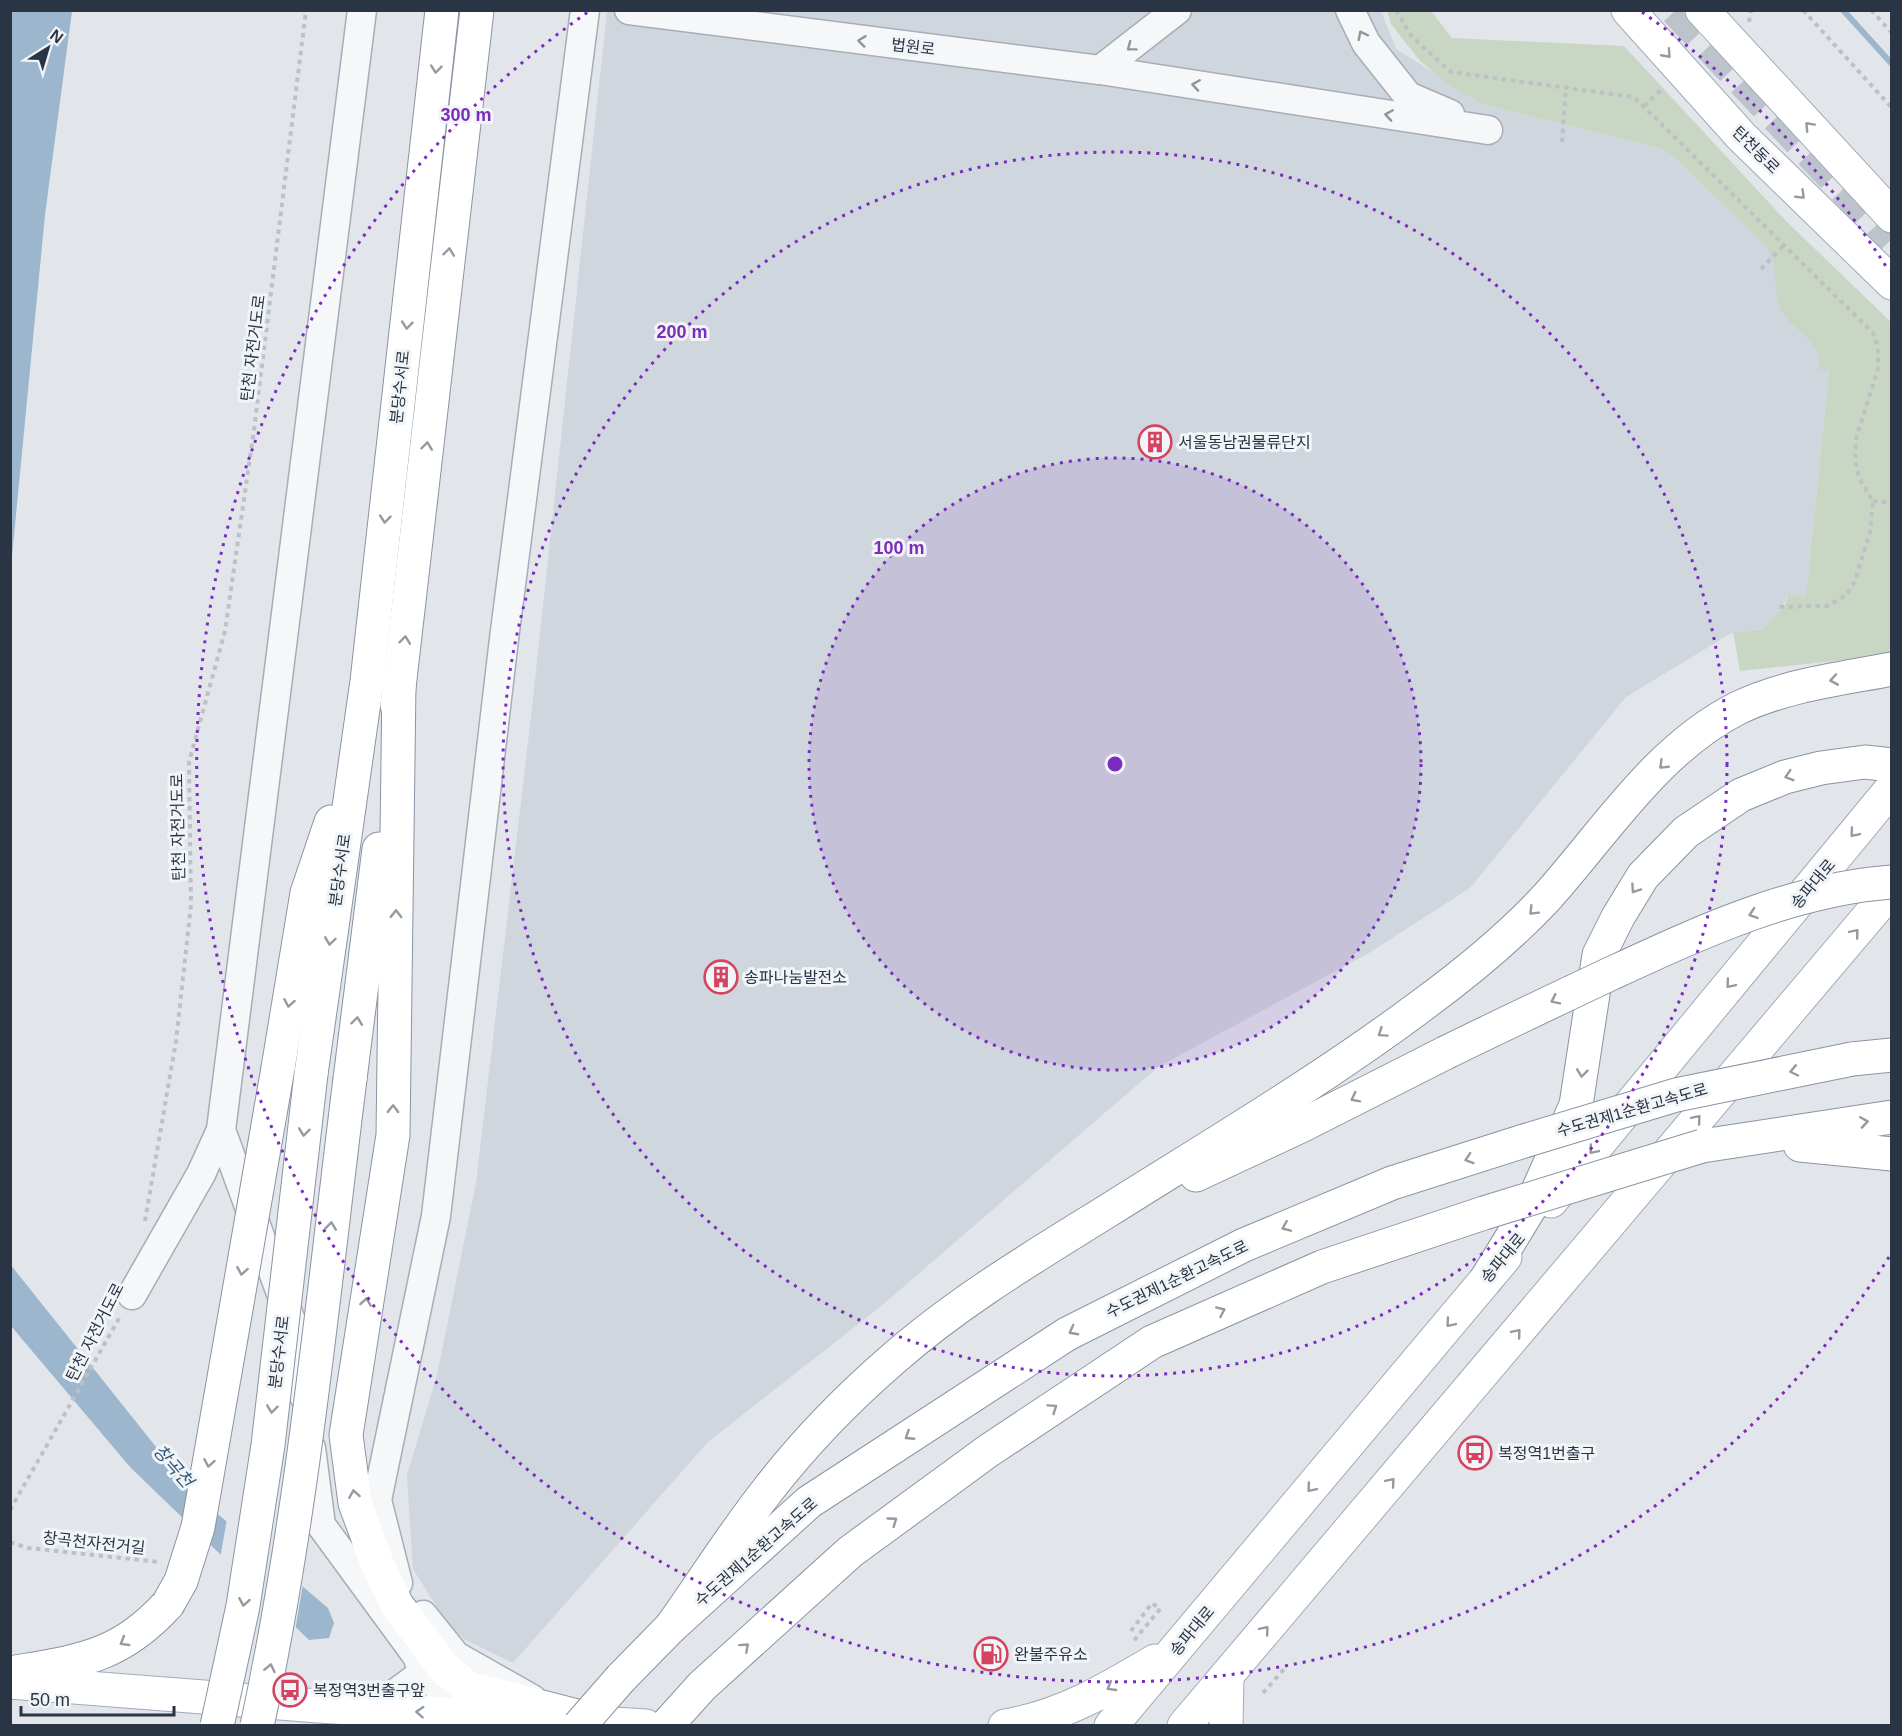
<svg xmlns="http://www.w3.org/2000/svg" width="1902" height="1736" font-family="Arial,'Noto Sans KR',sans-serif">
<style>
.built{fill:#d0d6dd}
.green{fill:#c9d6c3}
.water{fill:#9cb6cd}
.pier{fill:#e2e6eb}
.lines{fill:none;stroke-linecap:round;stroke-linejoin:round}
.stream{stroke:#9cb6cd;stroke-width:6}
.major-tunnel{stroke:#bdc3ca;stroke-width:33;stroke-dasharray:33 16;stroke-linecap:butt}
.minor-casing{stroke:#a7adb6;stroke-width:31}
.major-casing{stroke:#a1abb8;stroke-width:35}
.highway-casing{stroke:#8994a3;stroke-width:35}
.path{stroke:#bdc1c6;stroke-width:4;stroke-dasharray:4.5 4.5;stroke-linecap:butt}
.minor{stroke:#f6f7f9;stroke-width:28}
.major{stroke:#fff;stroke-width:33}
.highway{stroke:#fff;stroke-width:33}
.highway-bridge-casing{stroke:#8994a3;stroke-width:35;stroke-linecap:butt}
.highway-bridge{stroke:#fff;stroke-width:33}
.oneway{stroke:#90969e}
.oneway2{stroke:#949aa2}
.ring{fill:none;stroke:#7b2cbf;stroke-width:3;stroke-dasharray:3 6}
.labels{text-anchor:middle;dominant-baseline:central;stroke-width:6;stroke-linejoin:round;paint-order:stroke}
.street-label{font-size:16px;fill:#293544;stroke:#f2f5f8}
.poi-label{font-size:16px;fill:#293544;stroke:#f2f5f8;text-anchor:start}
.water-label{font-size:18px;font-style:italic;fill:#31567b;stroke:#f2f5f8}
.centre{fill:#7b2cbf;stroke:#f2f5f8;stroke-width:3}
.ring-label{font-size:18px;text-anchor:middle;font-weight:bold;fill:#7b2cbf;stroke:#f2f5f8;stroke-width:6;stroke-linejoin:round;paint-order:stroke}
</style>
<rect width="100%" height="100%" fill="#e2e6eb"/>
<path class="built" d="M 607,11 L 1381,11 L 1396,49 L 1488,106 L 1660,148 L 1674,157 L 1766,247 L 1775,262 L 1779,305 L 1806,334 L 1819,352 L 1820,363 L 1829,370 L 1806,596 L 1789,594 L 1775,618 L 1762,630 L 1733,632 L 1626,697 L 1470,888 L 1369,953 L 1158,1067 L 880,1307 L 708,1442 L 513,1663 L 464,1639 L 445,1620 L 413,1569 L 407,1475 L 437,1375 L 476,1183 L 531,717 Z"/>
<path class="green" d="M 1387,11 L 1431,11 L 1452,38 L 1624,46 L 1787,222 L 1891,322 L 1891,655 L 1740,671 L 1733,632 L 1762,630 L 1784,606 L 1789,594 L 1806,596 L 1829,371 L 1819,369 C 1824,337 1787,331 1779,305 C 1772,283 1780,270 1766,247 L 1674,157 L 1660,148 L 1488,106 L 1452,87 L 1420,61 L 1391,24 Z"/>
<g class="water">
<path d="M 11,10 L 72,11 L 45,215 L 11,566 Z"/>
<path d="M 10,1264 L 192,1492 L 328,1608 L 334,1623 L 329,1638 L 309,1640 L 130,1467 L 11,1326 Z"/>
</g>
<path class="pier" d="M 227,1519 L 303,1584 L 295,1631 L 220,1559 Z"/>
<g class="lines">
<path class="stream" d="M 1843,10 L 1892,64"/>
<path class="major-tunnel" d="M 1676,10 L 1892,239"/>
<g class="minor-casing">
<g id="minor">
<path d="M 629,10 L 1100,70 L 1177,10"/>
<path d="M 1350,10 L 1366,43 L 1408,96 L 1450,114"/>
<path d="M 1100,70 L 1488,130"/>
<path d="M 132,1295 L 201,1174 L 221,1130"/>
<path d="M 304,1396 L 297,1337 L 221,1130 L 362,10"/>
<path d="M 311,1448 L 321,1525 L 417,1656 L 423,1673 L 468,1715"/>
<path d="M 398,1583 L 377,1500 L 436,1216 L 504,639 L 585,10"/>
<path d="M 423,1615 L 456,1656 L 532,1699"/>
<path d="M 374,1709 L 423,1673"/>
</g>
</g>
<g class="major-casing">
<g id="major">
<path d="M 1628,10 L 1741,136 L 1892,283"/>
<path d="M 1702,10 L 1892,216"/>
<path d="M 1551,1201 L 1892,788"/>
<path d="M 10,1682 L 318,1706 L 646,1726"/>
<path d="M 1005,1726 C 1061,1717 1108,1689 1155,1661"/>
<path d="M 1111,1726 L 1505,1257"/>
<path d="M 1184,1726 L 1892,889"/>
<path d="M 1226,1726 L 1227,1675"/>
</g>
</g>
<g class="highway-casing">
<g id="highway">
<path d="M 399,684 L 393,1135 L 346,1435 L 355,1503 L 377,1563 L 397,1605 L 444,1668 L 468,1688 L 608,1724"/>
<path d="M 397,705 L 477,10"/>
<path d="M 1852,1059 L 1892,1055"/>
<path d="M 278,1068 L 307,893 L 331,822"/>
<path d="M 311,1074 L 367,681 L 442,10"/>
<path d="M 350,1079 L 379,849"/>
<path d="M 1800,1145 L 1892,1154"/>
<path d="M 1702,1146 L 1892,1117"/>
<path d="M 1196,1175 L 1303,1125 L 1445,1053"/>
<path d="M 1487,1278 L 1531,1206 L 1576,1105 L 1599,955 L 1618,917 L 1643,876 L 1686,832 L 1741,795 L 1785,777 L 1821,768 L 1865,762 L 1892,765"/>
<path d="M 671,1627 C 703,1582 733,1534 767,1491 C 804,1443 848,1398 893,1359 C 959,1301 1035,1256 1109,1210 C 1214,1144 1322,1080 1421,1006 C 1466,973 1510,937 1547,897 C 1606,831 1657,749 1738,708 C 1786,685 1840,679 1892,669"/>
<path d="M 10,1673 C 79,1661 119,1658 168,1604"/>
<path d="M 621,1678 L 671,1627 L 809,1502 L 1067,1334 L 1244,1245 L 1392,1183 L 1524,1141"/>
<path d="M 666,1726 L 702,1686 L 850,1552 L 988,1451 L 1152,1342 L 1322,1267 L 1484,1213"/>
</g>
</g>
<g class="path">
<path d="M 1396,10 L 1412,37 L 1451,72 L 1634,97 L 1873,333 L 1878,347 L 1878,369 L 1856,438 L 1855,460 L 1859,478 L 1873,501 L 1870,532 L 1855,581 L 1846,595 L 1827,606 L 1776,607"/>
<path d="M 1803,10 L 1892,108"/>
<path d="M 1871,10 L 1892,33"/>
<path d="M 1749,22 L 1751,10"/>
<path d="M 1644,106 L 1663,88"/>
<path d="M 1562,142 L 1566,87"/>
<path d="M 1761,269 L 1785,244"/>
<path d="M 1873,501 L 1892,503"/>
<path d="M 145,1221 L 176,1041 L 191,905 L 189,762 L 225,631 L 254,430 L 306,10"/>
<path d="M 10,1510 L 121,1315"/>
<path d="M 10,1542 L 28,1548 L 160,1562"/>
<path d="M 1131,1631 L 1152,1603 L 1160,1609 L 1132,1643"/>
<path d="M 1263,1693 L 1285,1668"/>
</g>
<use href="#minor" class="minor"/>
<use href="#major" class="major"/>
<use href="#highway" class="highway"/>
<g class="highway-bridge-casing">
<g id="highway-bridge">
<path d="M 1445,1053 C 1500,1026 1555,1000 1610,974 C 1699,933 1792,889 1892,882"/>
<path d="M 1524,1141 L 1676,1095 L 1852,1059"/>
<path d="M 1484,1213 L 1702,1146"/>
<path d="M 168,1604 L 181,1581 L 198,1527 L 278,1068"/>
<path d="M 217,1726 L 243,1606 L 268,1445 L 311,1074"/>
<path d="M 257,1726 C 303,1513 323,1294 350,1079"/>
<path d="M 579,1726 L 621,1678"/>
</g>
</g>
<use href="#highway-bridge" class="highway-bridge"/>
</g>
<defs><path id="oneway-chevron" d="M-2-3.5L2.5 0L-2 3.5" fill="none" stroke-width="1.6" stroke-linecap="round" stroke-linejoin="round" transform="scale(1.5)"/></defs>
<g class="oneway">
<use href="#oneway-chevron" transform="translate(1362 35) rotate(-117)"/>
<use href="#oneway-chevron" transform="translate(862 41) rotate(-173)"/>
<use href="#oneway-chevron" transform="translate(1131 47) rotate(143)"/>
<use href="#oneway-chevron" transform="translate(1196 85) rotate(-171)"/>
<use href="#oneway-chevron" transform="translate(1389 115) rotate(-171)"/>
</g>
<g class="oneway2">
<use href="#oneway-chevron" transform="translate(1667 54) rotate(48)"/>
<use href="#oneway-chevron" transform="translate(436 69) rotate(96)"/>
<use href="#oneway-chevron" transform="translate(1809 126) rotate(-133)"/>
<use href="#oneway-chevron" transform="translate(1801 195) rotate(44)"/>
<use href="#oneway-chevron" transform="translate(449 252) rotate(-83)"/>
<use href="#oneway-chevron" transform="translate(407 325) rotate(96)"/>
<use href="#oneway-chevron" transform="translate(427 446) rotate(-83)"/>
<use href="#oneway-chevron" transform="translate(385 519) rotate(96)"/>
<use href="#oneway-chevron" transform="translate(405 640) rotate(-83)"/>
<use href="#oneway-chevron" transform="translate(1834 680) rotate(170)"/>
<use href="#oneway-chevron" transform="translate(1663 765) rotate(136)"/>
<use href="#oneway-chevron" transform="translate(1789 776) rotate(163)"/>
<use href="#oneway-chevron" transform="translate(1854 833) rotate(130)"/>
<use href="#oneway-chevron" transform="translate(1635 889) rotate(124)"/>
<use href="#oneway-chevron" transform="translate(1533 911) rotate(135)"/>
<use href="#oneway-chevron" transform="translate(396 914) rotate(-89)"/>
<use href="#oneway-chevron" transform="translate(1753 914) rotate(161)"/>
<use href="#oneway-chevron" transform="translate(1855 933) rotate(-50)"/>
<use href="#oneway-chevron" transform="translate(330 941) rotate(98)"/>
<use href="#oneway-chevron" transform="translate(1730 984) rotate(130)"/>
<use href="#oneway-chevron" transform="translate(1555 1000) rotate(154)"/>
<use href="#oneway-chevron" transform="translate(289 1003) rotate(100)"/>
<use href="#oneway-chevron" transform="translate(357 1021) rotate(-83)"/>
<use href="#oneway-chevron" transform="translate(1382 1033) rotate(146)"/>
<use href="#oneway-chevron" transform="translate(1794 1071) rotate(168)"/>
<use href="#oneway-chevron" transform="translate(1582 1073) rotate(97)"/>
<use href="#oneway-chevron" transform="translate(1355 1098) rotate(153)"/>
<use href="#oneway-chevron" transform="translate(393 1109) rotate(-89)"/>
<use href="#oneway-chevron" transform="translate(1697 1119) rotate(-50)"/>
<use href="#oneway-chevron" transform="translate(1864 1122) rotate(-9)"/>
<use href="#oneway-chevron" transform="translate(304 1132) rotate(97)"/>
<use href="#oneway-chevron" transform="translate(1593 1150) rotate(130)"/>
<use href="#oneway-chevron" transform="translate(1469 1159) rotate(162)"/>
<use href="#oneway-chevron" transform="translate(331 1226) rotate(-83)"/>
<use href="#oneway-chevron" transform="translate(1286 1227) rotate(157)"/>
<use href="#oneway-chevron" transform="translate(242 1271) rotate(100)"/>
<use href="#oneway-chevron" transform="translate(366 1302) rotate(-81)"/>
<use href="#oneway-chevron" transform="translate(1221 1311) rotate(-24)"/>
<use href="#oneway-chevron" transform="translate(1450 1323) rotate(130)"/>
<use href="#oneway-chevron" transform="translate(1073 1331) rotate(152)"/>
<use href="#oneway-chevron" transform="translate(1517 1333) rotate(-50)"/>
<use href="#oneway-chevron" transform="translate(1053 1408) rotate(-34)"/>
<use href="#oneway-chevron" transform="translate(272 1409) rotate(97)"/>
<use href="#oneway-chevron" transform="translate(909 1436) rotate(147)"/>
<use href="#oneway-chevron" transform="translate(209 1463) rotate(100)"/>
<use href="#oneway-chevron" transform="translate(1391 1482) rotate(-50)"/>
<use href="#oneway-chevron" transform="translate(1311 1488) rotate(130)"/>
<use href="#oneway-chevron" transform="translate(354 1494) rotate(-99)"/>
<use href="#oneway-chevron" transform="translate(893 1521) rotate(-36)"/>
<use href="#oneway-chevron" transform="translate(244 1602) rotate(100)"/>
<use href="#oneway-chevron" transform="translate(1265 1630) rotate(-50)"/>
<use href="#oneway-chevron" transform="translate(124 1642) rotate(150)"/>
<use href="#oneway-chevron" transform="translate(745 1647) rotate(-42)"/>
<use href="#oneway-chevron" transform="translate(270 1668) rotate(-78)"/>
<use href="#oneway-chevron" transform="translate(1111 1687) rotate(149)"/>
<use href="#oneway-chevron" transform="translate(420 1712) rotate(-177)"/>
</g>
<circle cx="1115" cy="764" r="306" fill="#7b2cbf" fill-opacity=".12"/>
<g class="ring">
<circle cx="1115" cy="764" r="306"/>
<circle cx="1115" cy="764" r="612"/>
<path d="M1889 1257A918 918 0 1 1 588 12M1642 12A918 918 0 0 1 1889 271"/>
</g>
<defs>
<g id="building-ring" transform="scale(1.725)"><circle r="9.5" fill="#f2f5f8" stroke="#d54360" stroke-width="1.5"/><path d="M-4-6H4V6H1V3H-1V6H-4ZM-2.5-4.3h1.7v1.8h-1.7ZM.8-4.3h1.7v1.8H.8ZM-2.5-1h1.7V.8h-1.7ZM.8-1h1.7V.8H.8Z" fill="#d54360"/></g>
<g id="bus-ring" transform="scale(1.725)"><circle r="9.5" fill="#f2f5f8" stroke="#d54360" stroke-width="1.5"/><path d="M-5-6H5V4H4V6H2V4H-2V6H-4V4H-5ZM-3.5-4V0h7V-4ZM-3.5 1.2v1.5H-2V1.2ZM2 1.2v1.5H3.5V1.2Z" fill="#d54360"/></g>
<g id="fuel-ring" transform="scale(1.725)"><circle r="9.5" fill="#f2f5f8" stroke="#d54360" stroke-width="1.5"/><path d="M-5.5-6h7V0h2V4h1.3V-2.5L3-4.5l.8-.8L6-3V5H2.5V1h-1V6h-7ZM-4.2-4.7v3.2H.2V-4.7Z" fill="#d54360"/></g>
</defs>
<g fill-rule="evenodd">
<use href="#building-ring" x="1155" y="442"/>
<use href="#building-ring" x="721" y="977"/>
<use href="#bus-ring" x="1475" y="1453"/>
<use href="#fuel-ring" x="991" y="1654"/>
<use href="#bus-ring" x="290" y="1690"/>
</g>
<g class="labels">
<g class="street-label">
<text transform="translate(913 47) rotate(7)">법원로</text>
<text transform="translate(1756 150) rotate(45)">탄천동로</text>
<text transform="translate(253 348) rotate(-83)">탄천 자전거도로</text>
<text transform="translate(400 387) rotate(-84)">분당수서로</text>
<text transform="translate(178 827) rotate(-91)">탄천 자전거도로</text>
<text transform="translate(340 870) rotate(-82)">분당수서로</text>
<text transform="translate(1813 884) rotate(-50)">송파대로</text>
<text transform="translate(1632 1110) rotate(-16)">수도권제1순환고속도로</text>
<text transform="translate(1503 1258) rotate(-50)">송파대로</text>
<text transform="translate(1177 1279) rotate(-26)">수도권제1순환고속도로</text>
<text transform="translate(95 1332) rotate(-63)">탄천 자전거도로</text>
<text transform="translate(279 1352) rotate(-83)">분당수서로</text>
<text transform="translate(94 1543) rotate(6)">창곡천자전거길</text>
<text transform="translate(756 1552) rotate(-41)">수도권제1순환고속도로</text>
<text transform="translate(1192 1631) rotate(-50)">송파대로</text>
</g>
<g class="poi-label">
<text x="1178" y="442">서울동남권물류단지</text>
<text x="744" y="977">송파나눔발전소</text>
<text x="1498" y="1453">복정역1번출구</text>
<text x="1014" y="1654">완불주유소</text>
<text x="313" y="1690">복정역3번출구앞</text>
</g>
<g class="water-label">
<text transform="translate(173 1466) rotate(49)">창곡천</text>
</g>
</g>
<circle cx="1115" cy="764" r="9" class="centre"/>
<g class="ring-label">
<text x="466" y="121">300 m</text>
<text x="682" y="338">200 m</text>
<text x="899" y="554">100 m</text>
</g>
<rect width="1902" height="1736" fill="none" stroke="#293544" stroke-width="24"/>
<g transform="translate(48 48) rotate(37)" stroke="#f2f5f8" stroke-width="4.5" paint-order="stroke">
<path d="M0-4.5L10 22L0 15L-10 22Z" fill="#293544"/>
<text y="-9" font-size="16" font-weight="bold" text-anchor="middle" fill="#293544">N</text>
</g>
<path d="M21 1706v9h153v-9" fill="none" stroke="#293544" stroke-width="3"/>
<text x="30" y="1706" font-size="18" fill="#293544" stroke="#f2f5f8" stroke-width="4.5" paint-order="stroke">50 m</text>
</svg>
